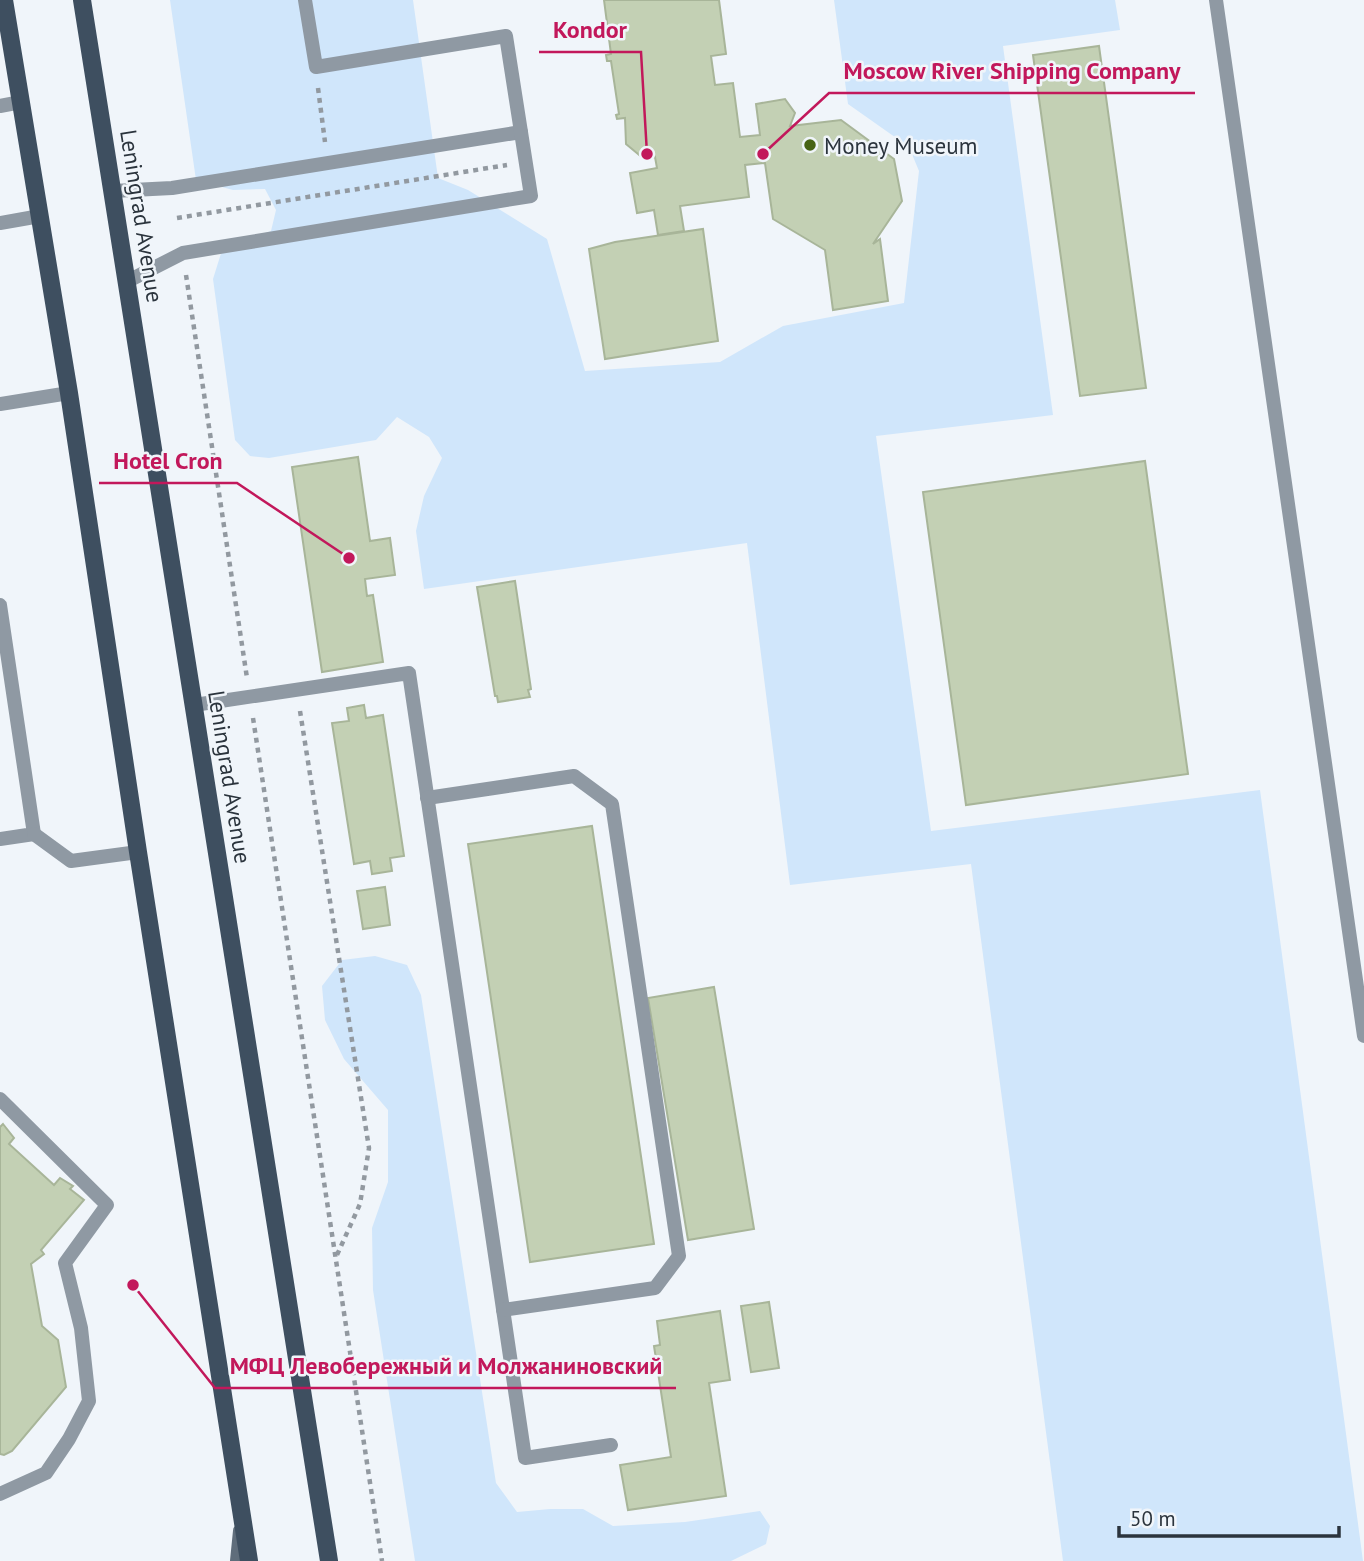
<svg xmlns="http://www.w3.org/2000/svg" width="1364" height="1561" font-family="'PT Sans',sans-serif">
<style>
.green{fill:#d0e6fb}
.building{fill:#c3d0b4;stroke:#a8b599;stroke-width:2}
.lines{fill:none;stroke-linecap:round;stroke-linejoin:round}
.path{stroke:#9299a0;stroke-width:4.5;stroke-dasharray:5 5;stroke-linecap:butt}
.lane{stroke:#8f99a3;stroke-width:14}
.secondary{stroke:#5f6d7b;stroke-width:14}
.primary{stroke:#3e4f60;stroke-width:18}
.poi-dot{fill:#476314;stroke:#f0f5fa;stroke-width:2.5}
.labels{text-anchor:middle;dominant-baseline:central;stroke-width:5;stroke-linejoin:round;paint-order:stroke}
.poi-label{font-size:23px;fill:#2b343d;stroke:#f0f5fa;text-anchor:start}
.street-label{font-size:23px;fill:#2b343d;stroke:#f0f5fa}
.leader{fill:none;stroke:#c2185b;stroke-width:2.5}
.callout-dot{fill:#c2185b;stroke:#f0f5fa;stroke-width:2.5}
.callout-label{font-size:24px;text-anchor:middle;font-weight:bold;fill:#c2185b;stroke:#f0f5fa;stroke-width:5;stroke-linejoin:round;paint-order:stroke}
</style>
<rect width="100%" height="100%" fill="#f0f5fa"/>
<g class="green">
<path d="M 170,0 L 413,0 L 438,178 L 468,190 L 547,239 L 585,371 L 720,362 L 783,326 L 904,303 L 919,171 L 909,147 L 848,104 L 834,0 L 1115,0 L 1120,30 L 1003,46 L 1053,415 L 876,436 L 931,831 L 1260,790 L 1363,1561 L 1063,1561 L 971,864 L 790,885 L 747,543 L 424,589 L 416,531 L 424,496 L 442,458 L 429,437 L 397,417 L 376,440 L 269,458 L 250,456 L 235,440 L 213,279 L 223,247 L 271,231 L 276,210 L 265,189 L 233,190 L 196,180 Z"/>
<path d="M 375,956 L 407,965 L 421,995 L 496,1483 L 517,1512 L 550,1509 L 583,1509 L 613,1526 L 685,1522 L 760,1511 L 770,1526 L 766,1544 L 731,1561 L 415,1561 L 373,1290 L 372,1228 L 388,1182 L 388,1110 L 344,1059 L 325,1020 L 322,986 L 342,960 Z"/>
</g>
<g class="building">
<path d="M 604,0 L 719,0 L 726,54 L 711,56 L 715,85 L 733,83 L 740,137 L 760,135 L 756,104 L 785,99 L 795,113 L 790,126 L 841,120 L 894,159 L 902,201 L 873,244 L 880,239 L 888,301 L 833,310 L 825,250 L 773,219 L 765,163 L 745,165 L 749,197 L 680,206 L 684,231 L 658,235 L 654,210 L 637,213 L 630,173 L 657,168 L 655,157 L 644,159 L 626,144 L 625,118 L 617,119 L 616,115 L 619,114 L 611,61 L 607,61 L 606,55 L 611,54 Z"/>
<path d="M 1099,46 L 1146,388 L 1080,396 L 1033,55 Z"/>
<path d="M 703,229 L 718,341 L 605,359 L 589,249 L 615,242 Z"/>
<path d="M 358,457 L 370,541 L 390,538 L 395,575 L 365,579 L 367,596 L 373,595 L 383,662 L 322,672 L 292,467 Z"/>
<path d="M 1145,461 L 1188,774 L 966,805 L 923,492 Z"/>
<path d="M 515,581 L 531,689 L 528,690 L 530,697 L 498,702 L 497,696 L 495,696 L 477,587 Z"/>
<path d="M 364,705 L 366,718 L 383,715 L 404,856 L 390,858 L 392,871 L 372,874 L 370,861 L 354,864 L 332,723 L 349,721 L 347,708 Z"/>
<path d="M 592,826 L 654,1244 L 530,1262 L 468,844 Z"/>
<path d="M 385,887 L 390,925 L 363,929 L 357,891 Z"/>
<path d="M 714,987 L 754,1229 L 688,1240 L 648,998 Z"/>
<path d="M 3,1124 L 14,1138 L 9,1144 L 54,1185 L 60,1178 L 73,1186 L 70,1189 L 84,1200 L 41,1250 L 44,1254 L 31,1264 L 42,1326 L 58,1340 L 66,1387 L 12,1451 L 4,1455 L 0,1454 L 0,1127 Z"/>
<path d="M 769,1302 L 779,1368 L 751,1372 L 741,1306 Z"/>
<path d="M 720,1311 L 730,1380 L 709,1383 L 726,1496 L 628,1510 L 620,1465 L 671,1457 L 654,1346 L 660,1345 L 657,1321 Z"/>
</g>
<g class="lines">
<g class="path">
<path d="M 318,88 L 325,142"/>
<path d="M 177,218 L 507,165"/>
<path d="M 186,275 L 247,678"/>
<path d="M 300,711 L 369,1148 L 360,1204 L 337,1255"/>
<path d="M 253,718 L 382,1561"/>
</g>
<g class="lane">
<path d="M 1216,0 L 1364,1036"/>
<path d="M 0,106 L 21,102"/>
<path d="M 113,191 L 172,188 L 521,132"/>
<path d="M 0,223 L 40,216"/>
<path d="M 128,281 L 183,253 L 531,196 L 506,36 L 316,67 L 305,0"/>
<path d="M 0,404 L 69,393"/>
<path d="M 0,605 L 34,834 L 0,839"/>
<path d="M 194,705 L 409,673 L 525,1458 L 611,1445"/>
<path d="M 427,798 L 574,776 L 612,804 L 679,1256 L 655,1288 L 503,1310"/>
<path d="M 34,834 L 71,861 L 138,852"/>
<path d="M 0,1099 L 107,1205 L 65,1263 L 81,1328 L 89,1401 L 69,1439 L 46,1473 L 0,1494"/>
</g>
<path class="secondary" d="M 237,1561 L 240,1531"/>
<g class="primary">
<path d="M 4,0 L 69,393 L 138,852 L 249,1561"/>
<path d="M 82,0 L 329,1561"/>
</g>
</g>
<circle class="poi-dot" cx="810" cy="145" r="7"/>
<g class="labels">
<g class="poi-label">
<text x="824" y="145">Money Museum</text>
</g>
<g class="street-label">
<text transform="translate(142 216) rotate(81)">Leningrad Avenue</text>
<text transform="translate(230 777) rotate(81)">Leningrad Avenue</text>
</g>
</g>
<path class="leader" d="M647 154L641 52H539M763 154L829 93H1195M349 558L237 483H99M133 1285L215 1388H676"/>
<g class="callout-dot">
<circle cx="647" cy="154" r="7"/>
<circle cx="763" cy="154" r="7"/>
<circle cx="349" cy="558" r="7"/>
<circle cx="133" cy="1285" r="7"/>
</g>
<g class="callout-label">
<text x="590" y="38">Kondor</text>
<text x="1012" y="79">Moscow River Shipping Company</text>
<text x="168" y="469">Hotel Cron</text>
<text x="446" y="1374">МФЦ Левобережный и Молжаниновский</text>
</g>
<path d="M1119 1526v10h220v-10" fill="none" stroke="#2b343d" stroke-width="3.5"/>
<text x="1130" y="1526" font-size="21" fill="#2b343d" stroke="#f0f5fa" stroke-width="5" paint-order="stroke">50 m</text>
</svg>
